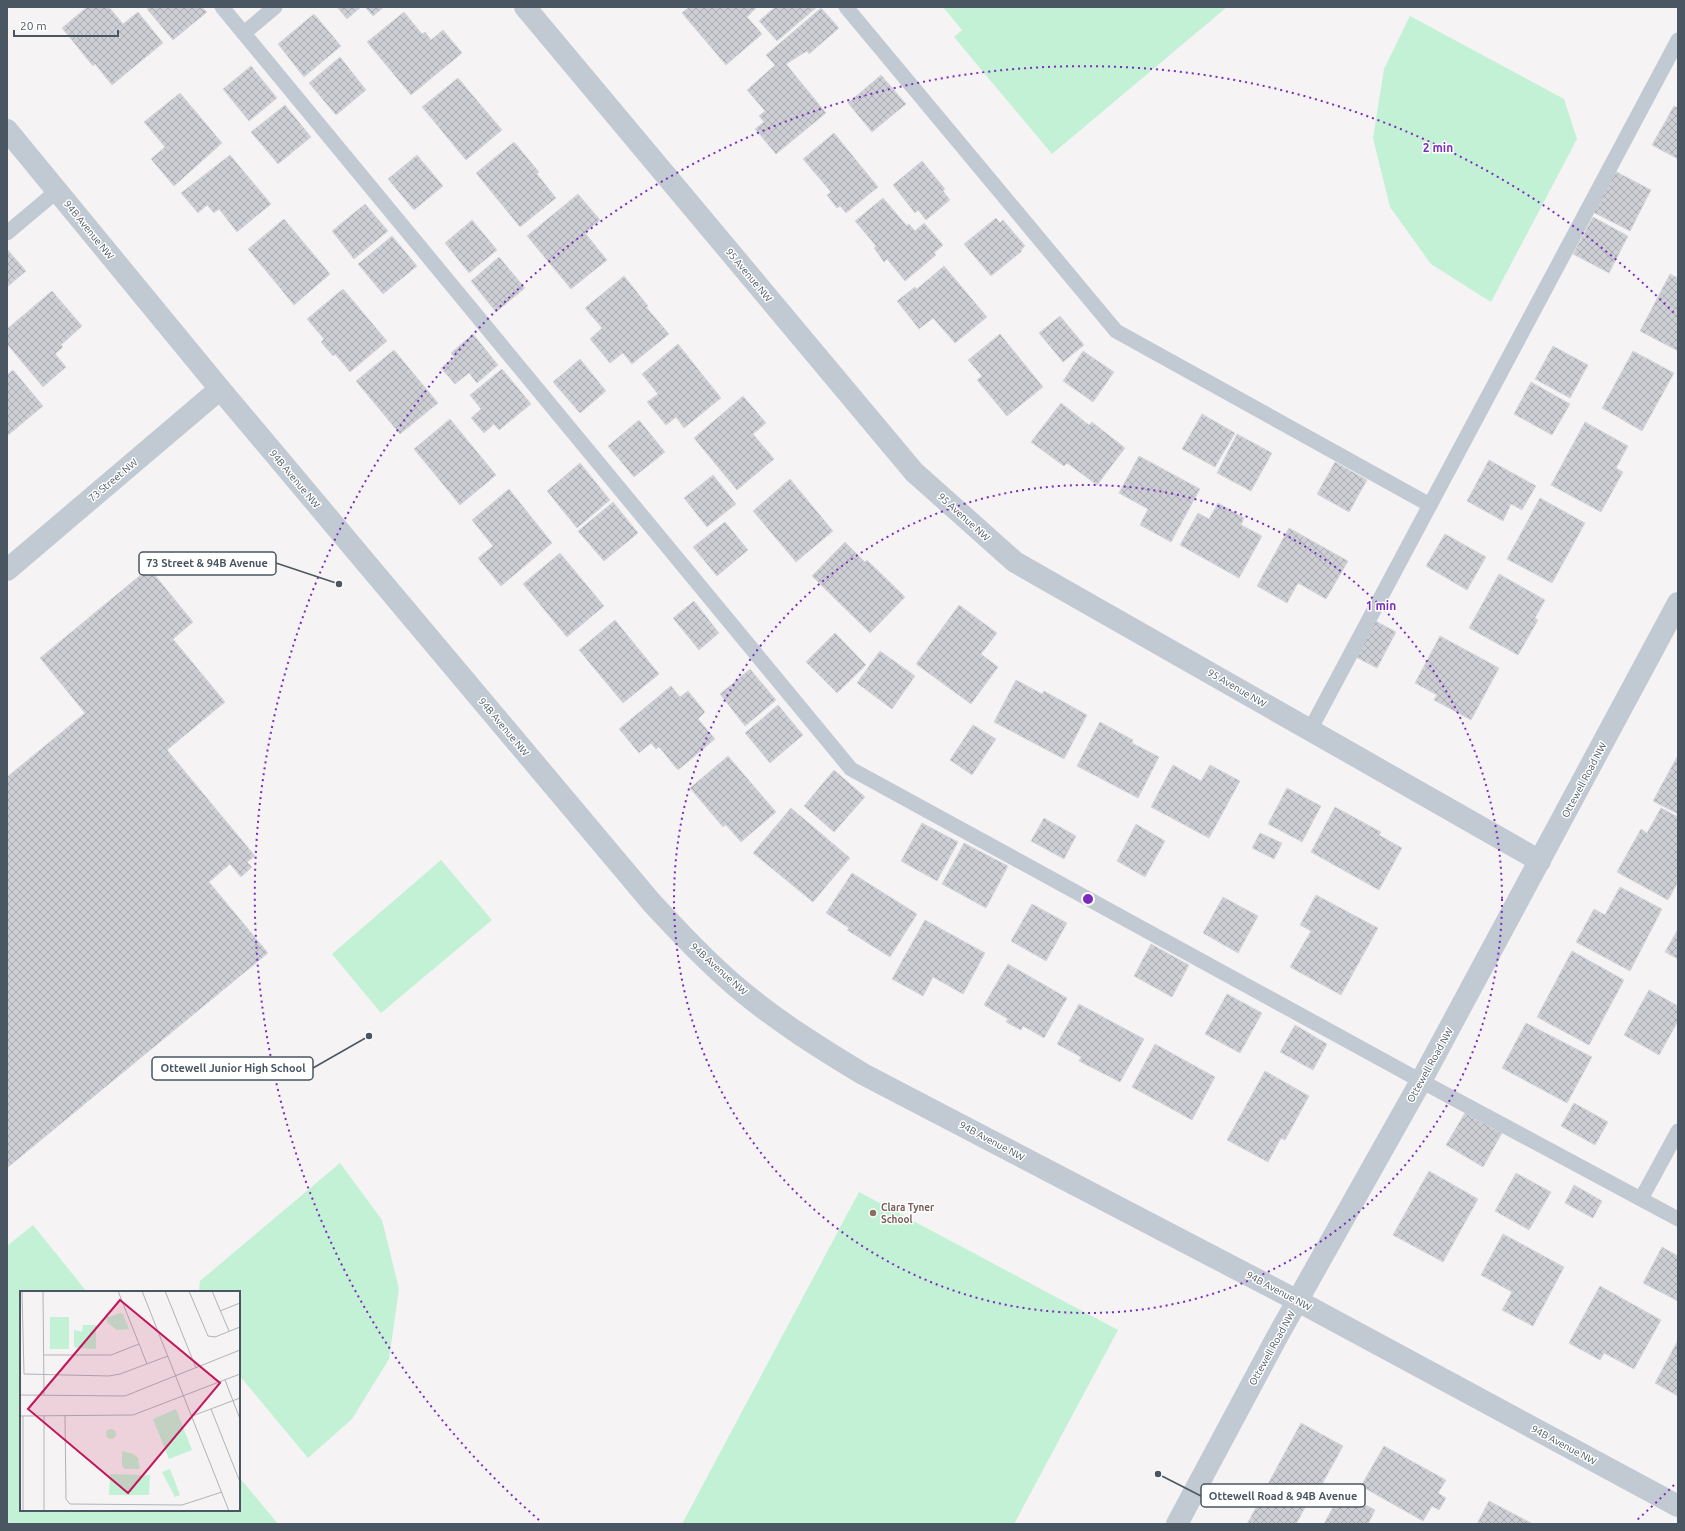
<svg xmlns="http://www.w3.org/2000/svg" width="1685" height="1531" font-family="Ubuntu,sans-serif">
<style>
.green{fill:#c3f1d5}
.building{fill:url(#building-cross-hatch);stroke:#d7d9de}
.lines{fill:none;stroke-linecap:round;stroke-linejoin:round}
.service{stroke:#c1cad2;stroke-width:15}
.minor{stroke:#c1cad2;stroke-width:22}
.tertiary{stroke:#c1cad2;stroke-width:22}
.ring{fill:none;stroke:#7b2cbf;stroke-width:2;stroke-dasharray:2 4}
.education-dot{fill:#8d6e63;stroke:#fff;stroke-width:1.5}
.labels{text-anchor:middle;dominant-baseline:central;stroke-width:3;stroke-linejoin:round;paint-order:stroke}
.street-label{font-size:10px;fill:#4a5661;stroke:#fff}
.education-label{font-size:10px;font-weight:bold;fill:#785e54;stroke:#fff;text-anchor:start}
.inset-road{fill:none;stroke:#b1b4b9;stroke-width:1}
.view{fill:#c2185b;fill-opacity:0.15;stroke:#c2185b;stroke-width:2}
.inset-edge{fill:none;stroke:#4a5661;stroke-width:2}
.centre{fill:#7b2cbf;stroke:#fff;stroke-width:2}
.ring-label{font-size:12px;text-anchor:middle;font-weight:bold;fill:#7b2cbf;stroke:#fff;stroke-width:3;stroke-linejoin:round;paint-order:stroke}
.leader{fill:none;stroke:#4a5661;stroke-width:1.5}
.callout-dot{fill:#4a5661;stroke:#fff;stroke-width:1.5}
.callout{fill:#fff;stroke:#4a5661;stroke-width:1.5}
.callout-label{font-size:11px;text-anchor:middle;font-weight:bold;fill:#4a5661}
</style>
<defs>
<pattern id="building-cross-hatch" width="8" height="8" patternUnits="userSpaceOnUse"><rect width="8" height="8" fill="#cdcfd5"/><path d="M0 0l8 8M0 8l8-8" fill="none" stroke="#a8abb0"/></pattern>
</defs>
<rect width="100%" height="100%" fill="#f5f3f3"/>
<g class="green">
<path d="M 943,7 L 1227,7 L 1052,154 L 954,37 L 962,30 Z"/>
<path d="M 1410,16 L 1564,99 L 1577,139 L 1491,302 L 1431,264 L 1390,207 L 1373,138 L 1384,69 Z"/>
<path d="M 441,860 L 492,920 L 381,1013 L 332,954 Z"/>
<path d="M 340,1163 L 382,1220 L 399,1289 L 389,1359 L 352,1419 L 308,1458 L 239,1375 L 239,1292 L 199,1292 L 200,1281 Z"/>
<path d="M 859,1192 L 1118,1330 L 1014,1524 L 682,1524 Z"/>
<path d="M 33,1225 L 87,1292 L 21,1292 L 21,1510 L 239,1510 L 239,1477 L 278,1524 L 7,1524 L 7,1246 Z"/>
</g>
<g class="building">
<path d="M 87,7 L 109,7 L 123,24 L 138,12 L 163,43 L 112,85 L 95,64 L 93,66 L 62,28 Z"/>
<path d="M 149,7 L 202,7 L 207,12 L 173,40 L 147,9 Z"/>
<path d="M 337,7 L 361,7 L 347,19 Z"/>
<path d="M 365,7 L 384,7 L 373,16 Z"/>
<path d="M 689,7 L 757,7 L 747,17 L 762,34 L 726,65 L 682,13 Z"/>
<path d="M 775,7 L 817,7 L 777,41 L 759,21 Z"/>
<path d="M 821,8 L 839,28 L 809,54 L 807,51 L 786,64 L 826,113 L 776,154 L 755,129 L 764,122 L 759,116 L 765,111 L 747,90 L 775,65 L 766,55 Z"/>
<path d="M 404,12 L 422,34 L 425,32 L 431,40 L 443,30 L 462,53 L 411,95 L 367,42 Z"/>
<path d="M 314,14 L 341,46 L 304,77 L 278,44 Z"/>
<path d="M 340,57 L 366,90 L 336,115 L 309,83 Z"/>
<path d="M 251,66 L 277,98 L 249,121 L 223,89 Z"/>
<path d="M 881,75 L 906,104 L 872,132 L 848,103 Z"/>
<path d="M 458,78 L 502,130 L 466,160 L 422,107 Z"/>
<path d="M 180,93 L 222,143 L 174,186 L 151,159 L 165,147 L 144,122 Z"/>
<path d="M 285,105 L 311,137 L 278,164 L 251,132 Z"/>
<path d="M 1674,106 L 1678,108 L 1678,159 L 1652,145 Z"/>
<path d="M 834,133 L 878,187 L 846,213 L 840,206 L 837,208 L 827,195 L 831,192 L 803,159 Z"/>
<path d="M 514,142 L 539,172 L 537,174 L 556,198 L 520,227 L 476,173 Z"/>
<path d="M 230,155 L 271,204 L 237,232 L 219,209 L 214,213 L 207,205 L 198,213 L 181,193 Z"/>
<path d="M 417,155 L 443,186 L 414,210 L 388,179 Z"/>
<path d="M 922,161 L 945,189 L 943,191 L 950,200 L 926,220 L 918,210 L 915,213 L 893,185 Z"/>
<path d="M 1613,170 L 1651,190 L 1630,231 L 1591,211 Z"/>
<path d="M 578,194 L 600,220 L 585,233 L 607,260 L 571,289 L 527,236 Z"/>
<path d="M 883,198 L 907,226 L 909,224 L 915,231 L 924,223 L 943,245 L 934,253 L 936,255 L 905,281 L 887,259 L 884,262 L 874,248 L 876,246 L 855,221 Z"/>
<path d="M 365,204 L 388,231 L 354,259 L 332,231 Z"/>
<path d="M 1593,217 L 1628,236 L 1609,273 L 1573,254 Z"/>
<path d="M 996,218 L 1000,223 L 1003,220 L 1025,246 L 1021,250 L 1022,251 L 991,276 L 964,244 Z"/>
<path d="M 284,219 L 330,274 L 294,305 L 248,249 Z"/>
<path d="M 472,220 L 497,250 L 469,273 L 445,243 Z"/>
<path d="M 392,236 L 417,266 L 383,294 L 358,264 Z"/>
<path d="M 7,249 L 26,271 L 7,287 Z"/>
<path d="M 499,257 L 525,288 L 496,312 L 471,281 Z"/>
<path d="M 944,266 L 987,317 L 955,343 L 933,318 L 919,329 L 897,301 L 915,287 L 917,289 Z"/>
<path d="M 1670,274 L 1678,278 L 1678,351 L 1640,331 Z"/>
<path d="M 624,276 L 648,306 L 646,307 L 669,334 L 632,364 L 623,353 L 610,363 L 590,339 L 602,328 L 585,308 Z"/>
<path d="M 343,289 L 387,341 L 350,372 L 335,354 L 333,356 L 321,342 L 324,339 L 307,319 Z"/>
<path d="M 52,291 L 82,326 L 61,345 L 63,347 L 55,354 L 66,367 L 43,387 L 7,344 L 7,329 Z"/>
<path d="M 1060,316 L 1084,345 L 1063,362 L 1039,333 Z"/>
<path d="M 473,334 L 498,365 L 477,383 L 469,373 L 455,384 L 441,368 L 454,357 L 451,353 Z"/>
<path d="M 1000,334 L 1043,387 L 1007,416 L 977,380 L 982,376 L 968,360 Z"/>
<path d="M 678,344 L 721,398 L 684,428 L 676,417 L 666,425 L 647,402 L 658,394 L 642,374 Z"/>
<path d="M 1553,346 L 1588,365 L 1570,398 L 1535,379 Z"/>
<path d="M 394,350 L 438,403 L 400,434 L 356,381 Z"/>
<path d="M 1083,351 L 1114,372 L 1093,402 L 1063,381 Z"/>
<path d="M 1633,351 L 1674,373 L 1642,431 L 1602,408 Z"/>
<path d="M 580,359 L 606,391 L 580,413 L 553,382 Z"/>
<path d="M 502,369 L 531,404 L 499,430 L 494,424 L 484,433 L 471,418 L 481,409 L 470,395 Z"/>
<path d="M 13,370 L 43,406 L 7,436 L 7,375 Z"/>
<path d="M 1531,382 L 1570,404 L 1552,435 L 1514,414 Z"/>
<path d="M 743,396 L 766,423 L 753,434 L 774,459 L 737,490 L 694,438 Z"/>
<path d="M 1061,403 L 1089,425 L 1092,422 L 1125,448 L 1097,485 L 1067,463 L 1064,466 L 1031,442 Z"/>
<path d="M 1202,414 L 1235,433 L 1215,467 L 1182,449 Z"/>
<path d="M 450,419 L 496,475 L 460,505 L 414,449 Z"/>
<path d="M 639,420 L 665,452 L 634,477 L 608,446 Z"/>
<path d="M 1585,422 L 1628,446 L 1616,468 L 1623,472 L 1601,512 L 1551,485 Z"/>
<path d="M 1237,434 L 1272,453 L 1251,491 L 1217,473 Z"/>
<path d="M 1139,456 L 1200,489 L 1171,542 L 1140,525 L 1148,509 L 1119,493 Z"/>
<path d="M 1489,460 L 1536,486 L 1522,510 L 1511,504 L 1503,521 L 1467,501 Z"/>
<path d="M 1335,462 L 1367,480 L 1349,512 L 1317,494 Z"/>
<path d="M 580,463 L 610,500 L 577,528 L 547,491 Z"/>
<path d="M 713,475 L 736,504 L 707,527 L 684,498 Z"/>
<path d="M 790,479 L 833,531 L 796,562 L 753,511 Z"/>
<path d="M 509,489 L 552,543 L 501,586 L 478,558 L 493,546 L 472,520 Z"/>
<path d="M 1540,498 L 1585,523 L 1552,583 L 1507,559 Z"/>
<path d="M 613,502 L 638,533 L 604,561 L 578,531 Z"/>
<path d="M 1218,503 L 1244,518 L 1241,525 L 1262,536 L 1239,578 L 1180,545 L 1198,513 L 1209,519 Z"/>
<path d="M 725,522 L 748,550 L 717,576 L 693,547 Z"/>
<path d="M 1289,528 L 1348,561 L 1326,599 L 1298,583 L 1287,603 L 1257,586 Z"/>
<path d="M 1445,534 L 1486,557 L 1467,590 L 1426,566 Z"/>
<path d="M 845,542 L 865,562 L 867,560 L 905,597 L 870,633 L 812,576 Z"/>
<path d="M 560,553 L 604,606 L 567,637 L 523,584 Z"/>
<path d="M 149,568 L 193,622 L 173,639 L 225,702 L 167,750 L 255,856 L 247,862 L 252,867 L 241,877 L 230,864 L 209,882 L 268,953 L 7,1168 L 7,777 L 85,713 L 40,658 Z"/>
<path d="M 1499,574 L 1545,600 L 1535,618 L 1538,620 L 1518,655 L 1469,628 Z"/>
<path d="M 694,601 L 719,633 L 699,650 L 673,618 Z"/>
<path d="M 959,605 L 997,633 L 981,654 L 998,667 L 971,704 L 916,664 Z"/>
<path d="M 1372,619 L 1396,632 L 1377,668 L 1352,655 Z"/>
<path d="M 615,620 L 659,674 L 623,703 L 579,650 Z"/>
<path d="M 835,633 L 866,665 L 837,693 L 806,662 Z"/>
<path d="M 1440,636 L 1499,668 L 1471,720 L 1434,700 L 1437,695 L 1415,683 Z"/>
<path d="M 880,651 L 915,676 L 892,709 L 857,683 Z"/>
<path d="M 750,669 L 776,700 L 745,726 L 720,694 Z"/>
<path d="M 1016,680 L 1042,694 L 1044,691 L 1087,715 L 1064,759 L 994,722 Z"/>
<path d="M 671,686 L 680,697 L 688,691 L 705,712 L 698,719 L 715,739 L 678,770 L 659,747 L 656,749 L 651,743 L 639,753 L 619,729 Z"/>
<path d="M 778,705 L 803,735 L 770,763 L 745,733 Z"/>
<path d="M 1100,722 L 1133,740 L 1132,743 L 1159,757 L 1138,798 L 1077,766 Z"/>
<path d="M 973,725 L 996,739 L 972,775 L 950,760 Z"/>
<path d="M 1678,755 L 1678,814 L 1653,801 Z"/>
<path d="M 728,756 L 776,812 L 741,842 L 726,825 L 723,827 L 690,788 Z"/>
<path d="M 1173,765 L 1201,781 L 1210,765 L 1240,781 L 1209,838 L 1151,807 Z"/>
<path d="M 834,770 L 865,797 L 834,832 L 804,806 Z"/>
<path d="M 1287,788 L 1321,806 L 1302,842 L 1268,824 Z"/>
<path d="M 1335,807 L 1381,832 L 1379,835 L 1402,848 L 1379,890 L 1311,852 Z"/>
<path d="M 791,808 L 850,858 L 813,902 L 753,853 Z"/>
<path d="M 1661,808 L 1678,817 L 1678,882 L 1668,900 L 1617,872 L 1641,829 L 1647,833 Z"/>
<path d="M 1044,818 L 1076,836 L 1064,859 L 1031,841 Z"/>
<path d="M 922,823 L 958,842 L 937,881 L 901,861 Z"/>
<path d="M 1136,824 L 1165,841 L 1145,877 L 1117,861 Z"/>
<path d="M 1260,833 L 1282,843 L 1274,859 L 1252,848 Z"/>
<path d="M 964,843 L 1008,866 L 986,908 L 942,884 Z"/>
<path d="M 852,873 L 917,914 L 890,957 L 847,930 L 849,928 L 826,913 Z"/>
<path d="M 1620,887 L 1662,909 L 1630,971 L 1576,942 L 1594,909 L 1605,915 Z"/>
<path d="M 1316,895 L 1378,928 L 1341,995 L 1290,967 L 1311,931 L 1300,925 Z"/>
<path d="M 1223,897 L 1258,916 L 1238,953 L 1203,933 Z"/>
<path d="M 1032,904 L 1067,923 L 1046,961 L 1011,941 Z"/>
<path d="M 925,920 L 985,953 L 963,994 L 933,977 L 923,996 L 892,979 Z"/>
<path d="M 1678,929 L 1678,959 L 1665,952 Z"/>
<path d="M 1151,944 L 1189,965 L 1172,997 L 1134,976 Z"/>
<path d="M 1572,951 L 1624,980 L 1589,1045 L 1537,1017 Z"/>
<path d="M 1008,964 L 1067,998 L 1044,1038 L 1023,1026 L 1021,1030 L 1006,1022 L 1008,1019 L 984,1005 Z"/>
<path d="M 1649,990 L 1678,1006 L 1678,1021 L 1659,1055 L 1624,1035 Z"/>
<path d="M 1227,994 L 1262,1013 L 1240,1053 L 1205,1034 Z"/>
<path d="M 1079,1004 L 1144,1039 L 1120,1082 L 1079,1061 L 1081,1057 L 1057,1044 Z"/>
<path d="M 1526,1023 L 1592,1057 L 1567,1103 L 1502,1068 Z"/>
<path d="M 1295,1025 L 1327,1044 L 1313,1070 L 1280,1052 Z"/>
<path d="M 1155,1044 L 1215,1077 L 1192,1120 L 1132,1087 Z"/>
<path d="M 1265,1071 L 1309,1096 L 1285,1140 L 1281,1138 L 1268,1162 L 1227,1140 Z"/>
<path d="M 1574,1103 L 1608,1122 L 1595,1145 L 1561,1126 Z"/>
<path d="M 1465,1113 L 1502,1133 L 1483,1167 L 1446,1145 Z"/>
<path d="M 1429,1171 L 1478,1199 L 1443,1262 L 1393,1235 Z"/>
<path d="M 1516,1173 L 1551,1192 L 1529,1230 L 1495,1211 Z"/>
<path d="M 1574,1185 L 1602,1201 L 1593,1218 L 1565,1203 Z"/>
<path d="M 1503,1234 L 1564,1267 L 1533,1326 L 1502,1310 L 1512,1292 L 1481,1275 Z"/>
<path d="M 1662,1247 L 1678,1256 L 1678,1301 L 1643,1283 Z"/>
<path d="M 1600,1286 L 1661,1320 L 1634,1369 L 1604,1353 L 1600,1360 L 1569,1343 Z"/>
<path d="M 1678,1340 L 1678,1396 L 1655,1383 Z"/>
<path d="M 1301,1423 L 1343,1446 L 1310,1506 L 1307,1504 L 1296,1524 L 1247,1524 L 1258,1504 L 1261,1506 L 1272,1486 L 1268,1484 Z"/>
<path d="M 1384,1446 L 1446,1480 L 1438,1493 L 1446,1498 L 1439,1510 L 1432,1506 L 1423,1521 L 1361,1486 Z"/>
<path d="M 1341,1492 L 1375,1510 L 1368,1524 L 1324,1524 Z"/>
<path d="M 1489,1501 L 1533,1524 L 1477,1524 Z"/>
</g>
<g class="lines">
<g class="service">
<path d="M 222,7 L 851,769 L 1421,1081 L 1678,1219"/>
<path d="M 846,7 L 1116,331 L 1430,505"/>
<path d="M 244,33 L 275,7"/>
<path d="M 7,233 L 57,191"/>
<path d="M 1310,730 L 1678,40"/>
<path d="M 1641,1199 L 1678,1131"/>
</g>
<g class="minor">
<path d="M 525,7 L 914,472 L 1015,562 L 1540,861"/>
<path d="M 7,570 L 220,389"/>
</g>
<g class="tertiary">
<path d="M 7,130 L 220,389 L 652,903 C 680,933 708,963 739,989 C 777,1021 820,1048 863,1074 L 1298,1301 L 1678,1506"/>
<path d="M 1177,1524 L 1277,1337 L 1421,1081 L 1678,603"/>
</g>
</g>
<g class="ring">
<circle cx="1088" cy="899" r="414"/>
<path d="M1674 1485A829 829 0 0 1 1637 1520M539 1520A829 829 0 1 1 1674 313"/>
</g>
<circle class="education-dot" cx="873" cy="1213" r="4"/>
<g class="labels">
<g class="street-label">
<text transform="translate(89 230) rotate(51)">94B Avenue NW</text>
<text transform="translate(749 275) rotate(50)">95 Avenue NW</text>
<text transform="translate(295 479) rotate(50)">94B Avenue NW</text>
<text transform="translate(113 480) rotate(-40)">73 Street NW</text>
<text transform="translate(964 517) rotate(42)">95 Avenue NW</text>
<text transform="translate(1237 688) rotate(30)">95 Avenue NW</text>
<text transform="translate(504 727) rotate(50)">94B Avenue NW</text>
<text transform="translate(1584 780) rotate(-62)">Ottewell Road NW</text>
<text transform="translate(719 969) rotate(42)">94B Avenue NW</text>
<text transform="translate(1430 1065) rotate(-61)">Ottewell Road NW</text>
<text transform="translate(992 1141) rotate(28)">94B Avenue NW</text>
<text transform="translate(1279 1291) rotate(28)">94B Avenue NW</text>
<text transform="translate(1272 1348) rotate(-61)">Ottewell Road NW</text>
<text transform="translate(1564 1445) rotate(28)">94B Avenue NW</text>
</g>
<g class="education-label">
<text x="881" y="1207">Clara Tyner<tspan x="881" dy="12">School</tspan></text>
</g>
</g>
<g transform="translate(20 1291)">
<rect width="220" height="220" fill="#f5f3f3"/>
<path d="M 100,22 L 103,23 L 109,38 L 97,39 L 88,32 L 86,27 ZM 30,26 L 49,26 L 49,58 L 30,58 ZM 63,34 L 76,34 L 76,58 L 56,57 L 54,55 L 54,39 L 62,41 ZM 156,118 L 172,159 L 149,168 L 133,128 ZM86 143a5 5 0 1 1 10 0a5 5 0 1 1-10 0ZM 102,160 L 114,163 L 118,167 L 120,178 L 105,178 L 102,175 ZM 150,178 L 160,204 L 155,206 L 142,181 ZM 90,183 L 130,184 L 129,204 L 89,204 Z" fill="#c3f1d5"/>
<path class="inset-road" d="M 2,0 L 4,83 L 89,85 L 100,83 L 148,65M 23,0 L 24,104M 98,0 L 127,73M 122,0 L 209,220M 145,0 L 176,77M 169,0 L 188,45 L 195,46 L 220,36M 192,0 L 209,40M 200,20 L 220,12M 23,64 L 91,64 L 119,53M 205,89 L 220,128M 0,104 L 105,105 L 220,59M 191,118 L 220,191M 0,125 L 113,124 L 220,83M 3,125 L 3,220M 45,125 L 46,208 L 50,213 L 162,214 L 202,201M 172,125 L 220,107M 24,220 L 24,125"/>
<path class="view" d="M 100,9 L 200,92 L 108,202 L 8,118 Z"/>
<rect width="220" height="220" class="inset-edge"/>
</g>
<circle cx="1088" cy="899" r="6" class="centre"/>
<g class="ring-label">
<text x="1438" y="152">2 min</text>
<text x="1381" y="610">1 min</text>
</g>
<path class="leader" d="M339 584L276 563M369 1036L313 1068M1158 1474L1201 1496"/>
<g class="callout-dot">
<circle cx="339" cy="584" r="4"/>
<circle cx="369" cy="1036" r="4"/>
<circle cx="1158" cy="1474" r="4"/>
</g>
<g class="callout">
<rect x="139" y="552" width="137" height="23" rx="4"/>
<rect x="152" y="1057" width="161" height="23" rx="4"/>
<rect x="1201" y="1484" width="164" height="23" rx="4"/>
</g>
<g class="callout-label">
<text x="207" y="567">73 Street &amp; 94B Avenue</text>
<text x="233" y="1072">Ottewell Junior High School</text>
<text x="1283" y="1500">Ottewell Road &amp; 94B Avenue</text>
</g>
<rect width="1685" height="1531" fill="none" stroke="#4a5661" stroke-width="16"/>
<path d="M14 30v6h104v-6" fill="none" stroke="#4a5661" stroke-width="2"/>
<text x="20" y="30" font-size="12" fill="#4a5661" stroke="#ffffff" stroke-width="3" paint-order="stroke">20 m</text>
</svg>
